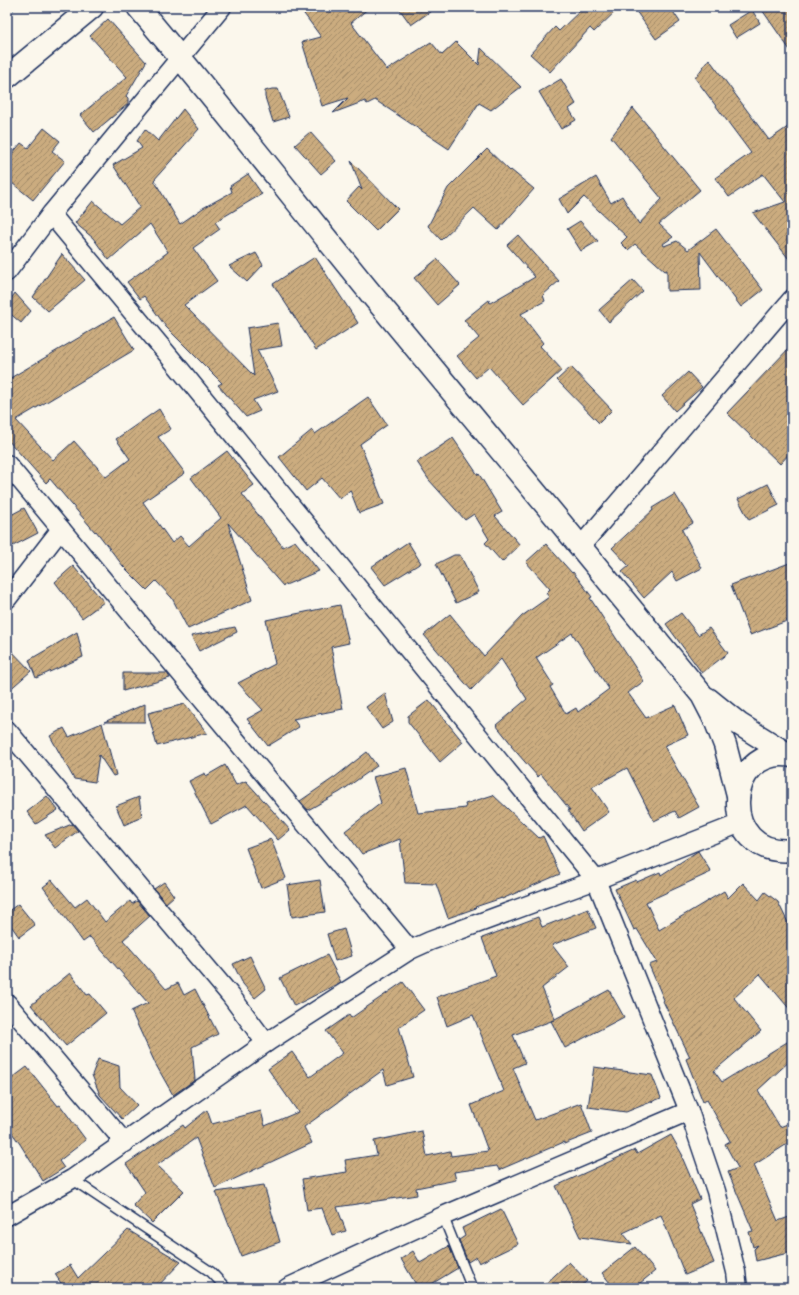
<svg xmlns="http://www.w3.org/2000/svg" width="799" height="1295" font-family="'Comic Neue',sans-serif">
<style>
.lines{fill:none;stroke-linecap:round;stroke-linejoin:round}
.stream{stroke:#578cac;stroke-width:5.5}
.building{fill:url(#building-hatch);stroke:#1b2f5e;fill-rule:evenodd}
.service-casing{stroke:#1b2f5e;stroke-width:12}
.minor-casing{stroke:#1b2f5e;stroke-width:21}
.secondary-casing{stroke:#1b2f5e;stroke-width:25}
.service{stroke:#fbf7ec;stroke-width:9}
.minor{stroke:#fbf7ec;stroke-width:18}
.secondary{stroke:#fbf7ec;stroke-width:22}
</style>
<defs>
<pattern id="building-hatch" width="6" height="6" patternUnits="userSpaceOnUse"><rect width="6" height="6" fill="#cbac7f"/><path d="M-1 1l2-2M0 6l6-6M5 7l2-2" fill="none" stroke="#a48c6b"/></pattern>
</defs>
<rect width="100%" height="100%" fill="#fbf7ec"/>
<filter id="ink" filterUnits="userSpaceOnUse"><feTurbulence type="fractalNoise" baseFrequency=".025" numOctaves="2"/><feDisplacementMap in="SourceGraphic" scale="8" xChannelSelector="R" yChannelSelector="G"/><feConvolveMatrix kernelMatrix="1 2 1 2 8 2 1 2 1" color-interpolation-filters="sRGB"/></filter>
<g filter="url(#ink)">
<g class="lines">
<path class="stream" d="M 7,12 L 13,7"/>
</g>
<g class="building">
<path d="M 299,7 L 370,7 L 351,23 L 387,70 L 431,42 L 442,55 L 456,42 L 479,65 L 481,48 L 521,87 L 491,110 L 479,103 L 449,149 L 375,100 L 367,104 L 365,101 L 333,113 L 348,98 L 322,106 L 302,42 L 321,37 Z"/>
<path d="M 398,7 L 437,7 L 411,25 Z"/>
<path d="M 584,7 L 620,7 L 594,32 L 590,28 L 550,72 L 530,54 L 555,27 L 559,31 Z"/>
<path d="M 633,7 L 670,7 L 680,22 L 656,39 Z"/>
<path d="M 760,7 L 792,7 L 792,53 Z"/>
<path d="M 752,10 L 760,23 L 736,38 L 728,25 Z"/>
<path d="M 108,19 L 146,62 L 126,96 L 128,98 L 128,104 L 94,132 L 80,115 L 127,77 L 90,36 Z"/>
<path d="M 709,59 L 769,140 L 792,124 L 792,263 L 753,213 L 785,202 L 763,174 L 729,197 L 715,178 L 751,153 L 695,78 Z"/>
<path d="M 561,79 L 576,104 L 569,109 L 576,120 L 561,129 L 539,92 Z"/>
<path d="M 272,89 L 278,89 L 289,117 L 273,122 L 265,97 L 265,91 Z"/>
<path d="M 633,108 L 700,190 L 659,224 L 673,237 L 663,244 L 664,246 L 677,241 L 688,250 L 716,229 L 763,290 L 741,307 L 700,252 L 701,290 L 667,291 L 667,270 L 665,271 L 635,244 L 628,250 L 621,243 L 627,237 L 584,197 L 567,214 L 559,199 L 596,177 L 611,203 L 622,196 L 639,224 L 662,199 L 611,137 Z"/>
<path d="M 183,109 L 199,129 L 154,180 L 180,224 L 203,208 L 232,192 L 230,186 L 248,174 L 262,194 L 215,222 L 220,229 L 193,248 L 217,281 L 184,305 L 254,376 L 247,328 L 278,323 L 282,346 L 257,350 L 278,391 L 253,400 L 260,411 L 246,417 L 218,385 L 222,383 L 166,327 L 144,296 L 140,299 L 127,282 L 168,252 L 150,224 L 109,260 L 93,238 L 75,223 L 93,201 L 120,224 L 140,207 L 113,165 L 142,148 L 137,141 L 145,129 L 158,141 Z"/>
<path d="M 44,128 L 60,141 L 52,151 L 65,161 L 33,200 L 7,179 L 7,160 L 21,143 L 28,148 Z"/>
<path d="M 310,132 L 336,161 L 321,174 L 295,145 Z"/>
<path d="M 487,149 L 510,171 L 511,170 L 534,189 L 498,230 L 474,208 L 441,240 L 428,226 L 448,188 Z"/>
<path d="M 351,161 L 398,209 L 376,231 L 346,201 L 359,187 L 362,190 Z"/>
<path d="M 580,221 L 598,241 L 581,251 L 567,229 Z"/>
<path d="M 518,235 L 559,281 L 543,295 L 545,301 L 521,314 L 543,343 L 540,346 L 562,370 L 523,405 L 489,367 L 476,378 L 457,356 L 479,338 L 464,320 L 489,300 L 490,303 L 535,277 L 507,245 Z"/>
<path d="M 256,253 L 263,265 L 247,282 L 229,266 Z"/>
<path d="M 62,254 L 85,280 L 48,311 L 33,297 Z"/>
<path d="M 315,257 L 358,323 L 316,350 L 273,284 Z"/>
<path d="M 437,259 L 460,285 L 437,305 L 414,278 Z"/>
<path d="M 633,280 L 643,291 L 609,322 L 599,310 Z"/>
<path d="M 15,293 L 31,311 L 21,323 L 7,311 L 7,305 Z"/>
<path d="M 114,317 L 134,350 L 16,420 L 53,460 L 74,441 L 106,477 L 130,459 L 116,439 L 159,409 L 171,429 L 158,437 L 185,473 L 143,502 L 172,543 L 180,536 L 189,546 L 221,518 L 191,478 L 227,451 L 254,485 L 242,494 L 283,547 L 295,541 L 319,571 L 283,586 L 228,523 L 252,600 L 188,629 L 172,598 L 156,581 L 147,590 L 123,566 L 96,531 L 95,532 L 50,479 L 46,483 L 7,439 L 7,380 Z"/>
<path d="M 792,345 L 792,451 L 780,464 L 727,413 Z"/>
<path d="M 571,367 L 612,410 L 599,423 L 557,380 Z"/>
<path d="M 688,372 L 702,387 L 675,411 L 662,396 Z"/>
<path d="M 368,397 L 387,425 L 360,444 L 384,504 L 359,513 L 350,490 L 340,499 L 322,478 L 306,491 L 279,457 L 312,430 L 315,434 Z"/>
<path d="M 453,438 L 478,475 L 479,474 L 502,512 L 495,516 L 520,545 L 502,562 L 485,543 L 489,539 L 474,514 L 465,520 L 429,480 L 417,462 Z"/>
<path d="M 768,484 L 779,505 L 749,520 L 738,499 Z"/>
<path d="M 675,494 L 693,523 L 682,530 L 702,568 L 677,581 L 672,572 L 644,598 L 622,572 L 629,566 L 612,548 L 653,510 L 652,508 Z"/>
<path d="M 24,508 L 38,533 L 7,549 L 7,517 Z"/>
<path d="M 408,542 L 421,563 L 385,585 L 371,567 Z"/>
<path d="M 546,544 L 572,573 L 573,572 L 592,597 L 590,598 L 644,681 L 628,693 L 646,718 L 675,705 L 688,735 L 664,746 L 699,807 L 679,818 L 675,811 L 654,821 L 627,768 L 592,787 L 609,812 L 582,831 L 568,810 L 570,810 L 541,774 L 538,777 L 511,746 L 512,745 L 496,725 L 527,699 L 501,659 L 471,690 L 424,635 L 450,614 L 484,656 L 522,616 L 549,597 L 546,593 L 550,589 L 526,562 ZM 572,633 L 609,689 L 578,712 L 576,708 L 566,714 L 550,687 L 553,685 L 536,658 Z"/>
<path d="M 454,555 L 460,555 L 479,592 L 456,603 L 436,564 Z"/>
<path d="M 792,562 L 792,619 L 750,635 L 731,585 Z"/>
<path d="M 73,566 L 104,602 L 82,618 L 55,582 Z"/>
<path d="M 340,605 L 349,643 L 331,647 L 343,709 L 293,719 L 299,727 L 268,746 L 247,719 L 263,710 L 238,683 L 275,664 L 266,620 Z"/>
<path d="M 681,613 L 698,635 L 709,628 L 728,653 L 702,673 L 666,624 Z"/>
<path d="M 235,627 L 237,632 L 199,651 L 191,636 Z"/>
<path d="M 77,632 L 83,657 L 36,678 L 29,660 Z"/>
<path d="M 7,646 L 31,671 L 7,692 Z"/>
<path d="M 123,673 L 167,673 L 170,678 L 123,691 Z"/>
<path d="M 385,693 L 393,722 L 382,729 L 366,707 Z"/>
<path d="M 429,700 L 463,742 L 440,762 L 408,722 L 408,716 Z"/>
<path d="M 145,704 L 145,722 L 104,722 Z"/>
<path d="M 185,704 L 207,733 L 157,746 L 148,713 Z"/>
<path d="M 102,723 L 116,775 L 113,776 L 99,755 L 95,782 L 74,779 L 50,736 L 64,728 L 69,737 Z"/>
<path d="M 367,752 L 377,766 L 340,792 L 308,810 L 300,801 L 335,777 Z"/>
<path d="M 225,765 L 236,785 L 246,781 L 290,830 L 278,840 L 247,805 L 211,824 L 189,781 L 205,773 L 206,776 Z"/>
<path d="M 406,768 L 418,813 L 466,808 L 465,804 L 493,795 L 539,838 L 543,836 L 560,874 L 502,899 L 502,898 L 475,907 L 476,908 L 448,918 L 436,884 L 405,883 L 400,839 L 362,854 L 345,831 L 381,803 L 373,777 Z"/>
<path d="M 47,796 L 58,810 L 36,824 L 27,812 Z"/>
<path d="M 139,797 L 142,817 L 124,825 L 116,806 Z"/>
<path d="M 72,824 L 78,831 L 55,848 L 45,835 Z"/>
<path d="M 271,839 L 286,878 L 261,888 L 246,848 Z"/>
<path d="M 698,851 L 711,872 L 646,902 L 659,930 L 724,891 L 728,898 L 743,883 L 759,900 L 765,892 L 778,902 L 792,931 L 792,1012 L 760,974 L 734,998 L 761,1031 L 714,1071 L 722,1082 L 792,1039 L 792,1059 L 758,1090 L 780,1127 L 792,1122 L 792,1141 L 754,1165 L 778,1221 L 792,1216 L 792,1252 L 756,1261 L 754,1249 L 758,1245 L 753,1247 L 749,1232 L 753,1231 L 728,1172 L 738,1168 L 725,1144 L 730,1141 L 707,1100 L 703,1102 L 686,1059 L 690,1057 L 663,1001 L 664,1000 L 649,965 L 657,962 L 637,929 L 634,930 L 615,889 L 636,880 L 637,882 L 660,872 L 661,875 Z"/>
<path d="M 52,880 L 75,907 L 87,898 L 105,922 L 130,901 L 132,904 L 137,901 L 150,916 L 123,940 L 166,989 L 178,983 L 184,995 L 195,989 L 218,1034 L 192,1047 L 195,1080 L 173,1095 L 156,1065 L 131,1011 L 148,1003 L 90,937 L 83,942 L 43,887 Z"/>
<path d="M 320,880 L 325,912 L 292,917 L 287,885 Z"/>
<path d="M 164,882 L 174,896 L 166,903 L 154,889 Z"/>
<path d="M 18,904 L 35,925 L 19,937 L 7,920 L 7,912 Z"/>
<path d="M 588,909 L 596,928 L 552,945 L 569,967 L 542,988 L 555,1019 L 609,990 L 624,1017 L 565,1048 L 551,1021 L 554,1020 L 513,1035 L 525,1063 L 513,1068 L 535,1120 L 581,1103 L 592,1133 L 564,1144 L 564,1142 L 499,1170 L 497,1166 L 454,1172 L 456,1180 L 416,1188 L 417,1195 L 337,1207 L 346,1231 L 332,1235 L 322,1208 L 307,1210 L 302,1179 L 347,1172 L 345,1160 L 377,1155 L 374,1141 L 422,1131 L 427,1156 L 450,1151 L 451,1156 L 488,1151 L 471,1105 L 504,1091 L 473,1015 L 447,1026 L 437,997 L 496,976 L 482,938 L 538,917 L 542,927 Z"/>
<path d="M 344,929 L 352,956 L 335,961 L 327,934 Z"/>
<path d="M 327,955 L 341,982 L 294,1006 L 280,978 Z"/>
<path d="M 250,956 L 266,989 L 255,998 L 243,984 L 233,964 Z"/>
<path d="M 70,973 L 87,995 L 90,994 L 106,1013 L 66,1046 L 31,1005 Z"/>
<path d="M 403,982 L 424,1010 L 399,1027 L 413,1077 L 387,1085 L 383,1070 L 304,1127 L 312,1143 L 215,1188 L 196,1138 L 157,1165 L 184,1191 L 152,1223 L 133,1205 L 145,1192 L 126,1164 L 183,1125 L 185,1128 L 207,1110 L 212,1124 L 261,1111 L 265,1126 L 298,1112 L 268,1069 L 292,1052 L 310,1077 L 343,1053 L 326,1031 L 349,1015 L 351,1018 Z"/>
<path d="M 98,1059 L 119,1066 L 120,1087 L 137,1105 L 122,1119 L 100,1095 L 92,1075 Z"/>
<path d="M 27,1067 L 58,1106 L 60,1105 L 86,1140 L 59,1161 L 64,1168 L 43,1181 L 20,1144 L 7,1126 L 7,1082 Z"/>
<path d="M 594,1067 L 652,1075 L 661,1098 L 626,1112 L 588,1107 Z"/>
<path d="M 671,1135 L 683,1156 L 682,1157 L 700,1199 L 690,1204 L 714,1263 L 685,1275 L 661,1215 L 623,1233 L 632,1244 L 580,1237 L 556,1186 L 635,1150 L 637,1154 Z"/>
<path d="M 264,1185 L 280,1242 L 241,1256 L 216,1192 Z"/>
<path d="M 501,1209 L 518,1244 L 479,1263 L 476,1257 L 468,1262 L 459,1240 L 465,1236 L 462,1228 Z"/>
<path d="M 128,1230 L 181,1262 L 156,1288 L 64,1288 L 55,1274 L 70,1265 L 78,1278 Z"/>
<path d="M 449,1246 L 458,1268 L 425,1288 L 418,1288 L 401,1259 L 413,1251 L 420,1263 Z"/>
<path d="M 635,1247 L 655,1271 L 634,1288 L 614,1288 L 602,1273 Z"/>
<path d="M 569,1262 L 587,1281 L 579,1288 L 541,1288 Z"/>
</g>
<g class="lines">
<g class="service-casing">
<g id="service">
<path d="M 72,1179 L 211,1272 L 226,1288"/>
<path d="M 443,1216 L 472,1288"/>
</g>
</g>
<g class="minor-casing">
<g id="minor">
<path d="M 51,214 L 183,373 L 596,880 L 689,1111 L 716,1191 L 736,1272 L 738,1288"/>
<path d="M 7,272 L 51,214 L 222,7"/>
<path d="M 7,464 L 410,950"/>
<path d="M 581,546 L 792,299"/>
<path d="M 7,599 L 61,529"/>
<path d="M 7,730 L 231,996 L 266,1043"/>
<path d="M 7,1003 L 125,1143"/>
<path d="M 7,1216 L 72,1179 L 266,1043 L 410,950 L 430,941 L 596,880 L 741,823"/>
<path d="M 287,1288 L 443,1216 L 689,1111"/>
</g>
</g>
<g class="secondary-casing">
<g id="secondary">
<path d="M 138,7 C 218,102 294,199 372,295 C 482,428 593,561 702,695 L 716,722 L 725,745 L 738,795"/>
<path d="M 7,77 L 92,7"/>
<path d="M 708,699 L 739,724 L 789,755"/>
<path d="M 792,756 C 723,744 717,858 792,850"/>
</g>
</g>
<use href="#service" class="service"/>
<use href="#minor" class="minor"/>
<use href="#secondary" class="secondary"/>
</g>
</g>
<rect width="799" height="1295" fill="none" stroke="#fbf7ec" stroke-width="24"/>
<rect x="12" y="12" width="775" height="1271" fill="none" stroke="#1b2f5e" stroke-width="1.5" filter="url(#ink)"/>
</svg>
